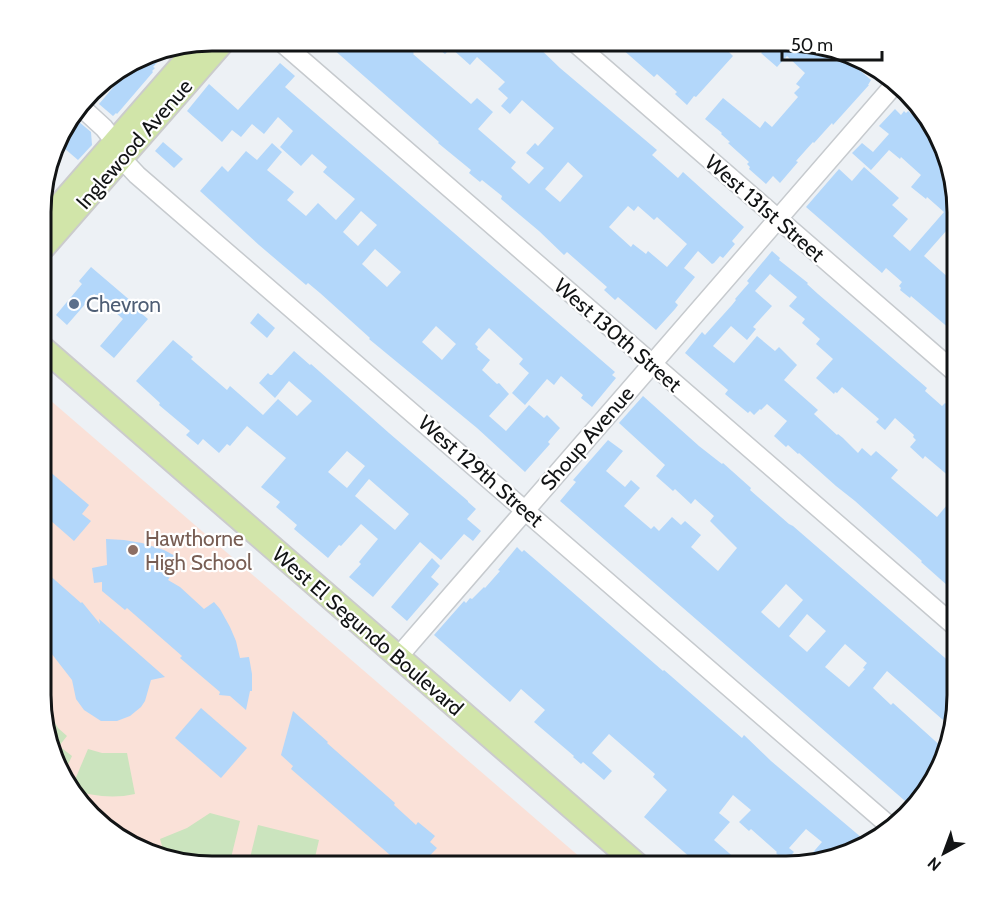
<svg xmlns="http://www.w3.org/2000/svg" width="998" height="907" font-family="Cabin,sans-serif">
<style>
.education{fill:#fae1d8}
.green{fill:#cbe4be}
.building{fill:#b3d7fa;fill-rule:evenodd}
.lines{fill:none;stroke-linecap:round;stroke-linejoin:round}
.minor-casing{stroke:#c6cace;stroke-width:21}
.major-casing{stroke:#cbcbcc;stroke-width:26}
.minor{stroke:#fff;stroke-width:18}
.major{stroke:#d1e5a9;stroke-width:22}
.service-dot{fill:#5c6f8a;stroke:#fff;stroke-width:2}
.education-dot{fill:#8d6e63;stroke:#fff;stroke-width:2}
.labels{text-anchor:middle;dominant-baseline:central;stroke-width:4.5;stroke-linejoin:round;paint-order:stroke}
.street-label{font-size:21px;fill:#121415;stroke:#fff}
.service-label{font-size:21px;fill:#4e5e75;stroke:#fff;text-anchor:start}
.education-label{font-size:21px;fill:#785e54;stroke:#fff;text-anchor:start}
.rim{fill:none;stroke:#121415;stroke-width:3}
</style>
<rect width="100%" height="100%" fill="#edf1f5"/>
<path class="education" d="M 43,394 L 581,858 L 574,866 L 212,866 L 136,849 L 83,808 L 53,760 L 41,706 Z"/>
<g class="green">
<path d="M 52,718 L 58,728 L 67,736 L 59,746 L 72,756 L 63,775 L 53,760 L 44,721 Z"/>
<path d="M 88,749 L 102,753 L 127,753 L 135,794 C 113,799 91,796 71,789 Z"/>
<path d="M 210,813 L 240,821 L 229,866 L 212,866 L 165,856 L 160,839 L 187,828 Z"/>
<path d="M 258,825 L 319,840 L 313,866 L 248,866 Z"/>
</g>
<g class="building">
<path d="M 324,41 L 400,41 L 414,53 L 413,54 L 471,104 L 477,98 L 493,112 L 478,129 L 516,162 L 511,168 L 529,184 L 544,168 L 526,153 L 535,143 L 538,146 L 554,128 L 522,100 L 510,114 L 501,106 L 508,98 L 498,89 L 505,82 L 477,57 L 470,65 L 451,48 L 445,54 L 436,47 L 441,41 L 532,41 L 560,68 L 657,150 L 652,155 L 678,178 L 683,172 L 744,227 L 732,241 L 735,244 L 723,258 L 720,256 L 714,263 L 712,264 L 698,251 L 684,268 L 695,277 L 675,302 L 678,305 L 675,309 L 656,330 L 618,297 L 615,300 L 604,290 L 607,287 L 567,252 L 564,255 L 539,231 L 501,199 L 502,196 L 482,180 L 480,182 L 469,173 L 471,170 L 438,143 L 439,142 ZM 568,162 L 583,176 L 560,202 L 545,189 ZM 628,206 L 634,211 L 638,206 L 654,220 L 657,217 L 687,244 L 667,267 L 648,251 L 646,254 L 633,244 L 631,247 L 609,227 Z"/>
<path d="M 613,41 L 735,41 L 727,50 L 733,56 L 696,97 L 694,96 L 687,105 L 675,94 L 677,92 L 657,74 L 654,77 Z"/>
<path d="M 773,41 L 798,41 L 839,52 L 871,80 L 868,85 L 869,85 L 833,125 L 832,123 L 814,143 L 813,142 L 796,161 L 798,162 L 780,183 L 773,176 L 766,184 L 749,169 L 750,167 L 747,164 L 749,162 L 728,143 L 730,142 L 721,134 L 722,133 L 705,119 L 723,98 L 760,128 L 765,121 L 772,127 L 798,97 L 794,93 L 800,87 L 796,84 L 805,73 L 787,56 L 777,67 L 761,53 Z"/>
<path d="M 171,47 L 153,67 L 155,68 L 152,71 L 153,72 L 117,114 L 116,113 L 113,116 L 99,104 L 134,63 L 157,50 Z"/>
<path d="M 280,63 L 295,76 L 285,87 L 615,372 L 612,375 L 616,378 L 592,407 L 581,398 L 583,395 L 561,376 L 554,385 L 547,379 L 525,405 L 512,393 L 529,373 L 519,364 L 523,359 L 489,328 L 475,344 L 478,347 L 477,349 L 490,360 L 482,370 L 497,384 L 499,383 L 509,394 L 489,416 L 506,431 L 529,405 L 544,418 L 547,415 L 560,428 L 548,442 L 550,444 L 525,472 L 477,428 L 369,339 L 370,338 L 320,293 L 308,283 L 306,285 L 259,245 L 200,191 L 222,166 L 228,172 L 246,151 L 257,160 L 272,143 L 282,152 L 267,170 L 294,192 L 287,200 L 306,216 L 318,203 L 336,220 L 355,199 L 323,172 L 327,167 L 312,154 L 301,166 L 280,147 L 293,131 L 278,117 L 264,134 L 252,124 L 241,137 L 232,130 L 222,142 L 187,111 L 209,84 L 238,110 ZM 361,211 L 377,225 L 358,246 L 343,232 ZM 375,249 L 401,272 L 387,287 L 362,264 ZM 436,326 L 456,344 L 442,360 L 422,342 Z"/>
<path d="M 895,109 L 901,115 L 904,111 L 906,113 L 908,111 L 927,128 L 928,127 L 931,129 L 933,127 L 944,146 L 957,200 L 957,204 L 948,213 L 957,221 L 957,238 L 947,230 L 924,256 L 950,279 L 957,270 L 957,335 L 911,296 L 910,298 L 900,290 L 901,288 L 899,286 L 902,282 L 886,268 L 882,273 L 806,207 L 839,169 L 852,181 L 864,167 L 899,198 L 892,205 L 908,219 L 893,236 L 910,251 L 944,212 L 927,197 L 926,199 L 911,187 L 921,175 L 901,157 L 900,159 L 889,150 L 871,170 L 852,153 L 862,143 L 873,152 L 889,134 L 879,126 Z"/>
<path d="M 72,116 L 91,132 L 92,145 L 78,160 L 57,142 L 64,126 Z"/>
<path d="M 163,142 L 183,159 L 174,168 L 155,151 Z"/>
<path d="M 772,251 L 780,258 L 779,260 L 808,283 L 807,284 L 818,294 L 927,388 L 925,391 L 942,406 L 945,403 L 957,413 L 957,483 L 925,456 L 923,459 L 910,447 L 916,440 L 913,437 L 914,435 L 895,418 L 885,430 L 876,422 L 879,419 L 842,387 L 837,393 L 835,392 L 834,394 L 816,378 L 833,359 L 816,344 L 820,339 L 802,323 L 805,319 L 789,306 L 797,297 L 770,274 L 755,291 L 772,306 L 753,327 L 756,329 L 747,340 L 731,326 L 713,346 L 734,363 L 757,336 L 775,351 L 779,347 L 797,365 L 784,380 L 818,410 L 814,414 L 837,435 L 838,434 L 843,438 L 858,453 L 862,448 L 871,456 L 876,451 L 898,470 L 891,478 L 937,517 L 957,493 L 957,594 L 921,562 L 922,561 L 855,501 L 836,486 L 799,453 L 798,454 L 788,445 L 786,447 L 774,436 L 787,421 L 767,404 L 761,410 L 760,409 L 754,415 L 750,411 L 748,413 L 725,394 L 728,390 L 685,353 L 702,332 L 705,335 L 732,305 L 736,300 L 735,299 L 749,283 L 747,281 Z"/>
<path d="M 91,267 L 132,302 L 132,303 L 143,313 L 142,314 L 148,319 L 114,358 L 100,346 L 123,319 L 94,294 L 67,325 L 56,315 L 82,284 L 79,281 Z"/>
<path d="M 258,313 L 275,328 L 267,338 L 250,323 Z"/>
<path d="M 173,340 L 193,357 L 191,359 L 227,390 L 230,386 L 263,415 L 278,399 L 297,416 L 312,401 L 289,381 L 275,398 L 259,383 L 268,373 L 270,375 L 272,375 L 294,351 L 310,365 L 311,364 L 389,433 L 468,501 L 468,502 L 476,509 L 467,519 L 481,531 L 473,541 L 464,534 L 441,560 L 420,542 L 373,597 L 349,577 L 361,564 L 359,562 L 363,557 L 378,539 L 361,524 L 341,546 L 339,545 L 328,558 L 294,529 L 297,525 L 276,507 L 280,502 L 261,487 L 286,458 L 247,426 L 230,446 L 227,444 L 219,453 L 203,439 L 198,445 L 186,435 L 190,431 L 159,405 L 160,403 L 136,381 ZM 347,451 L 365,466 L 347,488 L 328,472 ZM 369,479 L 409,514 L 395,530 L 355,496 Z"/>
<path d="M 643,396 L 699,446 L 722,464 L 723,463 L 751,488 L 750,490 L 789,524 L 793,526 L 952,664 L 949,668 L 957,676 L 957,695 L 951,723 L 945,717 L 943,720 L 887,671 L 873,688 L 891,705 L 893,703 L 944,749 L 938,756 L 942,760 L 940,771 L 912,807 L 560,501 L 576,482 L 573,480 L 608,440 L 623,451 L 606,471 L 625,487 L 631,480 L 640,488 L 624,506 L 651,529 L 654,526 L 659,531 L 672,517 L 681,525 L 685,521 L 701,535 L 691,547 L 718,571 L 737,548 L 710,521 L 714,516 L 695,499 L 691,504 L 675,489 L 673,491 L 656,476 L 665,465 L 619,423 ZM 786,584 L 803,600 L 779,628 L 761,612 ZM 807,614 L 826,631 L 807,652 L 789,636 ZM 845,644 L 867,663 L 863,668 L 865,669 L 849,687 L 825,667 Z"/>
<path d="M 42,465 L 89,505 L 82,514 L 91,521 L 74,541 L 42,513 Z"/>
<path d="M 106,539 L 124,540 L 142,543 L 164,550 L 181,559 L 168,580 L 180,587 L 204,609 L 214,602 L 220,609 L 230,627 L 236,641 L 240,658 L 249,657 L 252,674 L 252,691 L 250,691 L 246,710 L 230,696 L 219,695 L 220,692 L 180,658 L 182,656 L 127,608 L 125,610 L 102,591 L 102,582 L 94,583 L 92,568 L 107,565 Z"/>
<path d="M 517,547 L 522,552 L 524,550 L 663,671 L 664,670 L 742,738 L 744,735 L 771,761 L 862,838 L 860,841 L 865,845 L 851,854 L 802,865 L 822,842 L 806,829 L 789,848 L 794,852 L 785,862 L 776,853 L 777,852 L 751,829 L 749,831 L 739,822 L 751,810 L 733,795 L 719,813 L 730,822 L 714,840 L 744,866 L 700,866 L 644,817 L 667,790 L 653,777 L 655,774 L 609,734 L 592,753 L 612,771 L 604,780 L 583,762 L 581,764 L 573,757 L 574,756 L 534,722 L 545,710 L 521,689 L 510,702 L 434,635 L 464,601 L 466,603 L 470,598 L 472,599 L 484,587 L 485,588 L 500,571 L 498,570 Z"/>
<path d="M 432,558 L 440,566 L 431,577 L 439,584 L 407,621 L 391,607 Z"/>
<path d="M 47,573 L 81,603 L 82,602 L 100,624 L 99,619 L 165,677 L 151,680 L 145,701 L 141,707 L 130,716 L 117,721 L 101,721 L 84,710 L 76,699 L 72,680 L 41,640 L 42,580 Z"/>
<path d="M 201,708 L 247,748 L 221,778 L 175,738 Z"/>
<path d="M 293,711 L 328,742 L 327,743 L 395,803 L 394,805 L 416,825 L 418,822 L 435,836 L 430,842 L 437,848 L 420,866 L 380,866 L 390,855 L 291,769 L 293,766 L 281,755 Z"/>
</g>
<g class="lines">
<g class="minor-casing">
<g id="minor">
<path d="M 280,41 L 957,628"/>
<path d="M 573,41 L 957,374"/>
<path d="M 80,106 L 104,128 L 115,142 L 122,159 L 137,175 L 892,828"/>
<path d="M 398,657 L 895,84"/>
</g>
</g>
<g class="major-casing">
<g id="major">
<path d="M 43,224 L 193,52"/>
<path d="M 43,248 L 224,41"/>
<path d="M 43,348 L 639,866"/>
</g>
</g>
<use href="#minor" class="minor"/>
<use href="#major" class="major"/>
</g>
<circle class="service-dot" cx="74" cy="304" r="6"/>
<circle class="education-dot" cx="133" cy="550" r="6"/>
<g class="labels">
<g class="street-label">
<text transform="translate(134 144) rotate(-49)">Inglewood Avenue</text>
<text transform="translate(765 208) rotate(41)">West 131st Street</text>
<text transform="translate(618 335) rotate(41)">West 130th Street</text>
<text transform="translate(587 438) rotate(-49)">Shoup Avenue</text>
<text transform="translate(481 471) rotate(41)">West 129th Street</text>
<text transform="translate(368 631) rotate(41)">West El Segundo Boulevard</text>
</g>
<g class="service-label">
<text x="86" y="304">Chevron</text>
</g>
<g class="education-label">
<text x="145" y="538">Hawthorne<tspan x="145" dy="24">High School</tspan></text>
</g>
</g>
<path d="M0 0H998V907H0ZM212 51H786A161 161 0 0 1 947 212V695A161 161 0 0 1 786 856H212A161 161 0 0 1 51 695V212A161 161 0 0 1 212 51Z" fill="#fff" fill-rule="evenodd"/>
<path class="rim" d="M212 51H786A161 161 0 0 1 947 212V695A161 161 0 0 1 786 856H212A161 161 0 0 1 51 695V212A161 161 0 0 1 212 51Z"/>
<g transform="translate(944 853) rotate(221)" stroke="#ffffff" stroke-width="4.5" paint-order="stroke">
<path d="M0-4.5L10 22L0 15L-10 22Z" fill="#121415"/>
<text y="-9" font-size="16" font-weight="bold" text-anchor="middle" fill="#121415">N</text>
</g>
<path d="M782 51v9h100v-9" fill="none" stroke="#121415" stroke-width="3"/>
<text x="791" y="51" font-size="18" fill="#121415" stroke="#ffffff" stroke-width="4.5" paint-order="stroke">50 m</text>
</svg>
